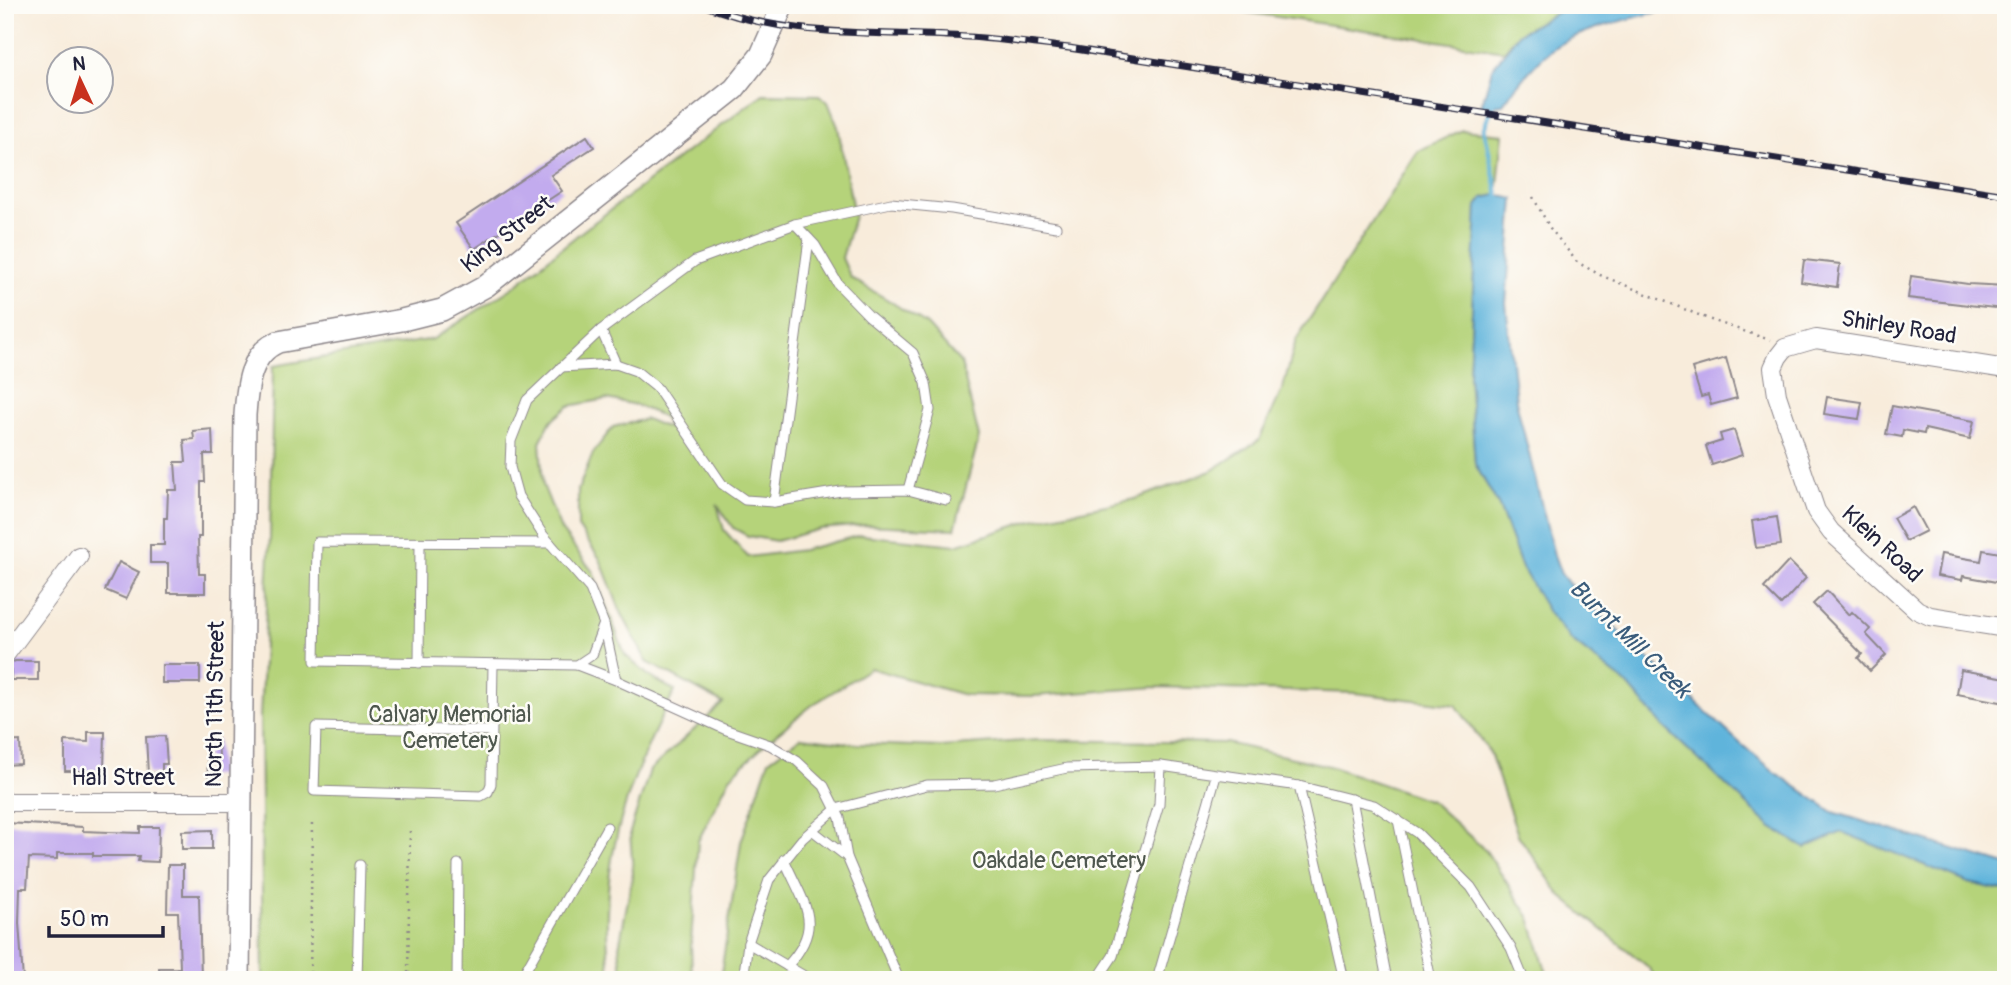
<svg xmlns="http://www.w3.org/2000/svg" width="2011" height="985" font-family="Pangolin,sans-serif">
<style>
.green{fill:#b5d37a;stroke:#6c7a5a;stroke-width:2}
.water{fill:#5fb4db;stroke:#406b8b;stroke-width:2}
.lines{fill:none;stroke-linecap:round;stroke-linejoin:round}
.stream{stroke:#5fb4db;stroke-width:4.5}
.building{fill:#c2abee}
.service-casing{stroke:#8d878b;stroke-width:11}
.minor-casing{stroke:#8d878b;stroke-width:20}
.tertiary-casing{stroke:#8d878b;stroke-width:24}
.path{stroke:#8d878b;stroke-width:2.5;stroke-dasharray:2 5;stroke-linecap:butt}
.service{stroke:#fff;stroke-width:9}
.minor{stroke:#fff;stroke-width:18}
.tertiary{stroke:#fff;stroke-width:21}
.rail-casing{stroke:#22223b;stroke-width:7}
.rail{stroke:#fdfcf7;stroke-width:4.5;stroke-dasharray:13;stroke-linecap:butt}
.labels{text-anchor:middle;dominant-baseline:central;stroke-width:5;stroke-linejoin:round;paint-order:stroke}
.street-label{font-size:23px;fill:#22223b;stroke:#fdfcf7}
.park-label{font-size:23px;fill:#4e574e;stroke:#fdfcf7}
.water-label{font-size:24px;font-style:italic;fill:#3a5c7b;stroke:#fdfcf7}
</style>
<rect width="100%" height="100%" fill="#fdfcf7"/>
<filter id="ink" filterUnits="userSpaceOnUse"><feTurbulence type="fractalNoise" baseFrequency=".0143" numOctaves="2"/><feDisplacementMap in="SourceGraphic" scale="14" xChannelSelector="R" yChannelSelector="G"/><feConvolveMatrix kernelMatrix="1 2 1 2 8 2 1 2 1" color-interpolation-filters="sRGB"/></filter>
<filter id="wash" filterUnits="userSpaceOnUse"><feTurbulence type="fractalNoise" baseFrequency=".00686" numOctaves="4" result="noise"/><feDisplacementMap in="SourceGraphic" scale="28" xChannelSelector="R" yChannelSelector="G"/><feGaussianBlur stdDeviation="1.57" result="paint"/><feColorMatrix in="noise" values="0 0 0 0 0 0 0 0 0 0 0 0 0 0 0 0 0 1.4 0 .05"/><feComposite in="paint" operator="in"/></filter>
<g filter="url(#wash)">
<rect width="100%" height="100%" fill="#f8ecdb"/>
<g class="green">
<path d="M 1197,5 L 1571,5 L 1519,33 L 1504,51 Z"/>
<path d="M 763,94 L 819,95 L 828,102 L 838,127 L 854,216 L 842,258 L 851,278 L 888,300 L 927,325 L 961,363 L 979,437 L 955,529 L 865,525 L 820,529 L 776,541 L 748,536 L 733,528 L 717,504 L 724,530 L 748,557 L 803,550 L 861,535 L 956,545 L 1033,520 L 1135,499 L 1211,471 L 1259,440 L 1283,388 L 1296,340 L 1418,151 L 1462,130 L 1503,134 L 1497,195 L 1483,198 L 1477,206 L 1469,375 L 1475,464 L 1499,506 L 1522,568 L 1571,640 L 1629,686 L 1663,726 L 1771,827 L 1805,848 L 1842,832 L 1969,883 L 2006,891 L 2006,980 L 1658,980 L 1647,966 L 1561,896 L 1518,835 L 1490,753 L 1456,705 L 1355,693 L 1156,687 L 1034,696 L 964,695 L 870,668 L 811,706 L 769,740 L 730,777 L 698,841 L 691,942 L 692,980 L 623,980 L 619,947 L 633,873 L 630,832 L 650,770 L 723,703 L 647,662 L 620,610 L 600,559 L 578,527 L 578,490 L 593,453 L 613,427 L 646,419 L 670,429 L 662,416 L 636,405 L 607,399 L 569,406 L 551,421 L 540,442 L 543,485 L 561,530 L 593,572 L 625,655 L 649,676 L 675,691 C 638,760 607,836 607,915 C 606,937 609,958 610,980 L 263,980 L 260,716 L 270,537 L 273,366 L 433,339 L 512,288 L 580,233 Z"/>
<path d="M 801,737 L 857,744 L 941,747 L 1038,740 L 1226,743 L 1329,766 L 1431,801 L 1486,851 L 1530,918 L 1548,977 L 1551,980 L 720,980 L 741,842 L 769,760 Z"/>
</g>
<g class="water">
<path d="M 1571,5 L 1688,5 C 1651,14 1579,27 1550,51 C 1532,66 1517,85 1503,104 L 1481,107 L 1492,69 L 1519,33 Z"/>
<path d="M 1497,195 L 1514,199 L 1506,303 L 1516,401 L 1554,555 L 1561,574 L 1575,591 L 1741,744 L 1775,772 L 1833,812 L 2006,865 L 2006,891 L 1969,883 L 1842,832 L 1805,848 L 1771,827 L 1663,726 L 1629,686 L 1571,640 L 1549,614 L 1522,568 L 1499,506 L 1475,464 L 1469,375 L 1477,206 L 1483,198 Z"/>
</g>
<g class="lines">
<path class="stream" d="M 1495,100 L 1484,128 L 1499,200"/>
</g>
<g id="blocks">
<g class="building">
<path d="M 587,136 L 594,147 L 551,175 L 562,191 L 474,249 L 456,223 Z"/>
<path d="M 1804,260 L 1840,264 L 1837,287 L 1801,282 Z"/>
<path d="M 1911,276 L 1968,284 L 2006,286 L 2003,309 L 1908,298 Z"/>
<path d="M 1726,358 L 1737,398 L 1711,405 L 1708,395 L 1701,397 L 1692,368 Z"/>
<path d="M 1827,397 L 1862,402 L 1859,419 L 1824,414 Z"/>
<path d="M 1892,406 L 1974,421 L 1970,439 L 1925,429 L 1924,434 L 1903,430 L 1902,437 L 1886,434 Z"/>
<path d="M 212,429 L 213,454 L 204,454 L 205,482 L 201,482 L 201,537 L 198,537 L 199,574 L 205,574 L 205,593 L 168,593 L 168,563 L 150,563 L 150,545 L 164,545 L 164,518 L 167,518 L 168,490 L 177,490 L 175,462 L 186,462 L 184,440 L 194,439 L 193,431 Z"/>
<path d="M 1734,430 L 1742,455 L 1712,465 L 1706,446 L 1722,441 L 1720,434 Z"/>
<path d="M 1913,507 L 1926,531 L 1906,541 L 1893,518 Z"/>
<path d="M 1777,517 L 1781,545 L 1756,548 L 1752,521 Z"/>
<path d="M 1983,550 L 2006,554 L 2002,583 L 1963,576 L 1962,580 L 1937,576 L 1941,554 L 1981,561 Z"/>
<path d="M 1789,561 L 1806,578 L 1781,605 L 1764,588 Z"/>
<path d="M 119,562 L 139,572 L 126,599 L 105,590 Z"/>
<path d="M 1827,591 L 1849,615 L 1852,612 L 1870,629 L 1866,634 L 1886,655 L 1870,671 L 1858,658 L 1862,654 L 1813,604 Z"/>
<path d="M 15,661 L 38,661 L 38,680 L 11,680 L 11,664 Z"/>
<rect x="162" y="665" width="38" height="18"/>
<path d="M 1961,670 L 2006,678 L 2006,703 L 1957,694 Z"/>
<path d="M 88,732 L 105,732 L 104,771 L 65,771 L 65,741 L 88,742 Z"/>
<path d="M 165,736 L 167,764 L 162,764 L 162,773 L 148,774 L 146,737 Z"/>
<path d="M 206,739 L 218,739 L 220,775 L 208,776 Z"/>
<path d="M 20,741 L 21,764 L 5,765 L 5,742 Z"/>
<path d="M 5,823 L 83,827 L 83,831 L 109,832 L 140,833 L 140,827 L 159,827 L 158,862 L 138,861 L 139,856 L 93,856 L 93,853 L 57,853 L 57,859 L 29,858 L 27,888 L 20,888 L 19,923 L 23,980 L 5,980 Z"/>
<path d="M 212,830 L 212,849 L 182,849 L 182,831 Z"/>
<path d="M 168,865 L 183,865 L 183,895 L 199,895 L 201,980 L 159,980 L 159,968 L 180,968 L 178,912 L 167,912 Z"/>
</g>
</g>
</g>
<g filter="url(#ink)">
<use href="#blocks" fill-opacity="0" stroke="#8d878b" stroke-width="2"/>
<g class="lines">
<g class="service-casing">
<g id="service">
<path d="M 795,224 L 815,245 L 838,284 L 869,316 L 913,353 L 926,383 L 930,410 L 908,490"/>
<path d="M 601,330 L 616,364"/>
<path d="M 561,367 L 616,364 L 636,371 L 657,388 L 722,484 L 745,500 L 774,502 L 841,491 L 908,490 L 946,500"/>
<path d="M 774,502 L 809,239"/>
<path d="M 550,543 L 317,542 L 315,661 L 577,665 L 592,655 L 603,626"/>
<path d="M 419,663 L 420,543"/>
<path d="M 577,665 L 616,680 L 724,729 L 770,745 L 797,761 L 824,786 L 840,818 L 847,857 L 899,980"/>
<path d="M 616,680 L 604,624 L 590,589 L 543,535 L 518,496 L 510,467 L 511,441 L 527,400 L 601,330 L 695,261 L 795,224 L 891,203 L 952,209 L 1056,227"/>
<path d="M 492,731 L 316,727 L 314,791 L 481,796 L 488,792 L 491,784 L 493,664"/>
<path d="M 1299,786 L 1344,980"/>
<path d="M 1352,799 L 1387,980"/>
<path d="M 1398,820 L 1431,980"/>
<path d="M 812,830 L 847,857"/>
<path d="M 784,859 C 803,903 826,925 787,966"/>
<path d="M 748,943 L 811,980"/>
<path d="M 357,980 L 360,865"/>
<path d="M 457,980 L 458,864"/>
<path d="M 520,980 L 607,827"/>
<path d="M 743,980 L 748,943 L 769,880 L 802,839 L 836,809 L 927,785 L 994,784 L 1067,768 L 1161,766 L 1299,786 L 1374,805 L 1417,833 L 1471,887 L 1511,948 L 1524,980"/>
<path d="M 1097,980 L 1113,956 L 1159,804 L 1161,766"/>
<path d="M 1157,980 L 1216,776"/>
</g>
</g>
<g class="minor-casing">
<g id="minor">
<path d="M 2006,369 L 1816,339 L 1785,348 L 1778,357 L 1773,368 L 1777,395 L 1816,511 L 1831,532 L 1917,610 L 1930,616 L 2006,628"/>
<path d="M 5,655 L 79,556"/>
<path d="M 5,802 L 241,802"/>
</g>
</g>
<g class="tertiary-casing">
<path id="tertiary" d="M 239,980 L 245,415 C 247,388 249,354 278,342 L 402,320 L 442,310 L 486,286 L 734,89 L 761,55 L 783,5"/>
</g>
<g class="path">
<path d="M 1533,197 L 1550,228 L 1577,262 L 1600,275 L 1711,320 L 1770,340"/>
<path d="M 310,980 L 312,822"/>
<path d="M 408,980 L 410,830"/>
</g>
<use href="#service" class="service"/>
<use href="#minor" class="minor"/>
<use href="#tertiary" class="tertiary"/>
<g class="rail-casing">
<path id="rail" d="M 703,5 C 787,39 879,31 968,37 C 1001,39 1035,44 1069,48 L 2006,195"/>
</g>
<use href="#rail" class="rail"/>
</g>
</g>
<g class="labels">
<g class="street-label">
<text transform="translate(507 234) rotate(-38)">King Street</text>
<text transform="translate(1899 327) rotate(9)">Shirley Road</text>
<text transform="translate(1882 544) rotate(43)">Klein Road</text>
<text transform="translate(215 704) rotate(-89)">North 11th Street</text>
<text x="123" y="777">Hall Street</text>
</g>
<g class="park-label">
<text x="450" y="714">Calvary Memorial<tspan x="450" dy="26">Cemetery</tspan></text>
<text x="1059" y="860">Oakdale Cemetery</text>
</g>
<g class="water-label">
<text transform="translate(1630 639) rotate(44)">Burnt Mill Creek</text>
</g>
</g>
<rect width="2011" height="985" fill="none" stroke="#fdfcf7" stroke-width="28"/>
<g transform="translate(80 80) rotate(356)"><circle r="33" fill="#fdfcf7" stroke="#a5a5ac" stroke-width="2"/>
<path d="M0-5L12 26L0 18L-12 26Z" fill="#c8321e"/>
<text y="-10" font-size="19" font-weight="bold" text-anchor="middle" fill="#22223b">N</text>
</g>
<path d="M49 926v10h114v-10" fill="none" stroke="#22223b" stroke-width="3.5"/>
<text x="60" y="926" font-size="21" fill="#22223b" stroke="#fdfcf7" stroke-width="5" paint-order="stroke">50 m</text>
</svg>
